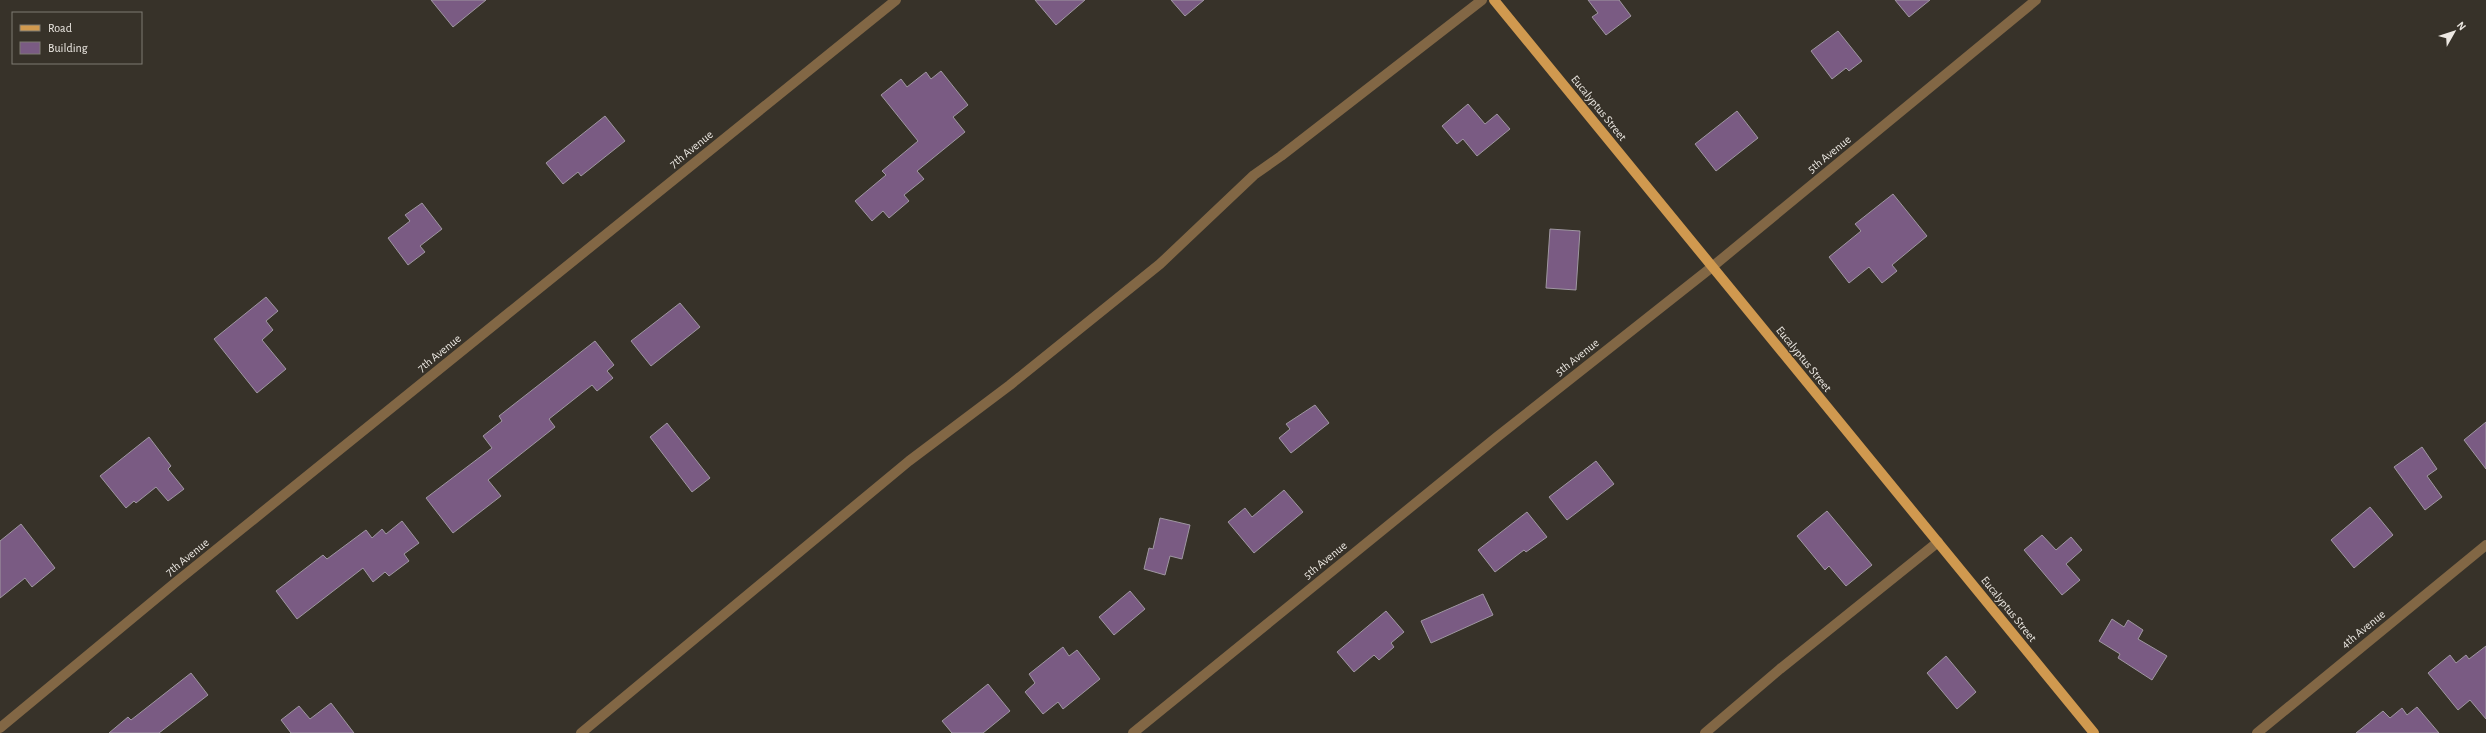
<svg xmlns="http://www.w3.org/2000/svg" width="2486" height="733" font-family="'Alegreya Sans',sans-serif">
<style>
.building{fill:#7a5b83;stroke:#9f97a1}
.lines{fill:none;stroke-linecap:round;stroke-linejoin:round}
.minor{stroke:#826745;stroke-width:10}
.major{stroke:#d0994f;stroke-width:10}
.labels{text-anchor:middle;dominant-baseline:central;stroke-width:3;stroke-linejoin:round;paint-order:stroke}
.street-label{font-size:12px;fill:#ece8e2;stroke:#373229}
</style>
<rect width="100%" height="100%" fill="#373229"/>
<g class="building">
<path d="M 431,0 L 486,0 L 453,27 Z"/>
<path d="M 1035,0 L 1085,0 L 1056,25 Z"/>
<path d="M 1171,0 L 1204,0 L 1185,16 Z"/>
<path d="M 1588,0 L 1619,0 L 1631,16 L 1606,35 L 1592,17 L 1598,13 Z"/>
<path d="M 1895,0 L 1930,0 L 1909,17 Z"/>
<path d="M 1838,31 L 1862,61 L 1849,71 L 1846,68 L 1832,79 L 1811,51 Z"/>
<path d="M 941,71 L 968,105 L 953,117 L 965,132 L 917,171 L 924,179 L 904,195 L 909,201 L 889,218 L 883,211 L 872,221 L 855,201 L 886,175 L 882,171 L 918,141 L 881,95 L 901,79 L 907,87 L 926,72 L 931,79 Z"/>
<path d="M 1468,104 L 1485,124 L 1497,114 L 1510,129 L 1477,156 L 1463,139 L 1457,144 L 1442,126 Z"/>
<path d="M 1737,111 L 1758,138 L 1716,171 L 1695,144 Z"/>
<path d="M 605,116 L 625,141 L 581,176 L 578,172 L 563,184 L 546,163 Z"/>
<path d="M 1893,194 L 1927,236 L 1892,265 L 1897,271 L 1882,283 L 1869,267 L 1849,283 L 1829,257 L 1861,231 L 1855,224 Z"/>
<path d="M 422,203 L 442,229 L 420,246 L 425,252 L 408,265 L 388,238 L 410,221 L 405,215 Z"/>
<path d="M 1550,229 L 1580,231 L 1576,290 L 1546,288 Z"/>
<path d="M 266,297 L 278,311 L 266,321 L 273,330 L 262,340 L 286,369 L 257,393 L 214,339 Z"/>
<path d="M 680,303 L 700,327 L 651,366 L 631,341 Z"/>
<path d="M 595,341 L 614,365 L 607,371 L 613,378 L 597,391 L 592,385 L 549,419 L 555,427 L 488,480 L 501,496 L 453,533 L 426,498 L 492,448 L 483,436 L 502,421 L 499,416 Z"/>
<path d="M 1315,405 L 1329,423 L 1291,453 L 1279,438 L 1290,429 L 1286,424 Z"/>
<path d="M 2486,422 L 2486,469 L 2464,440 Z"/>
<path d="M 667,423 L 710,478 L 692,492 L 650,437 Z"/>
<path d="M 149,437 L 171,466 L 168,469 L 184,489 L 168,501 L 156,487 L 136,503 L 134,501 L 126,508 L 100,476 Z"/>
<path d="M 2422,447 L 2437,469 L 2427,476 L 2442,497 L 2425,510 L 2394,467 Z"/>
<path d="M 1596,461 L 1614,484 L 1567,520 L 1549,497 Z"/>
<path d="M 1284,490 L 1303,512 L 1254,553 L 1228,522 L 1245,508 L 1252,517 Z"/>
<path d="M 2370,507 L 2393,535 L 2354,568 L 2331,540 Z"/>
<path d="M 1827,511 L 1872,565 L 1846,586 L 1829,566 L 1825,570 L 1797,536 Z"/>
<path d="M 1527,512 L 1547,537 L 1526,552 L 1524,550 L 1495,572 L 1478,550 Z"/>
<path d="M 1160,518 L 1190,525 L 1182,559 L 1170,556 L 1165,575 L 1144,569 L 1149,548 L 1153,549 Z"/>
<path d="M 402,521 L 419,543 L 404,554 L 409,561 L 389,576 L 385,572 L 373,582 L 363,568 L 297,619 L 276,591 L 323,555 L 327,559 L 366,530 L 372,538 L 382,529 L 386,534 Z"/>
<path d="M 21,524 L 55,568 L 32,587 L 25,578 L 0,598 L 0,541 Z"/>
<path d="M 2042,535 L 2056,550 L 2071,537 L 2082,550 L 2066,564 L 2080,580 L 2062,595 L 2024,550 Z"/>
<path d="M 1130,591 L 1145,609 L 1114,635 L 1099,617 Z"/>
<path d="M 1483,594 L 1493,615 L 1431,643 L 1421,621 Z"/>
<path d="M 1386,611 L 1404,632 L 1391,643 L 1394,647 L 1379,660 L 1374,655 L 1354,672 L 1337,652 Z"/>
<path d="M 2112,619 L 2124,627 L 2128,620 L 2143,630 L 2138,639 L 2167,656 L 2152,680 L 2118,658 L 2120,654 L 2099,641 Z"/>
<path d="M 2486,646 L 2486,719 L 2470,700 L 2458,710 L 2428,673 L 2450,655 L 2456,663 L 2466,655 L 2469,659 Z"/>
<path d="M 1063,647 L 1069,656 L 1077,650 L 1100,679 L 1063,709 L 1058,702 L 1043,714 L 1025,692 L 1035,683 L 1029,674 Z"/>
<path d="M 1946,656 L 1976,692 L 1957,709 L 1927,673 Z"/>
<path d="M 191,673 L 208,695 L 159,733 L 109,733 L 128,717 L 131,720 Z"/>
<path d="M 988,684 L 1010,711 L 983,733 L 952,733 L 942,721 Z"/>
<path d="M 331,703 L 354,733 L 291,733 L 281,720 L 299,706 L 310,719 Z"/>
<path d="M 2417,707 L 2439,733 L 2356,733 L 2383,711 L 2390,718 L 2402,708 L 2407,715 Z"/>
</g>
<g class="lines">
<g class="minor">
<path d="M 0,728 L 176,582 L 896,0"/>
<path d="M 581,733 L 909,461 L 1010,385 L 1160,264 L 1254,175 L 1281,156 L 1482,0"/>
<path d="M 1133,733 L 1497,437 L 1712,267 L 2036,0"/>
<path d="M 1705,733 L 1780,669 L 1938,542"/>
<path d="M 2257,733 L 2486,545"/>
</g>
<path class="major" d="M 1494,0 L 2094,733"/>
</g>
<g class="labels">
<g class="street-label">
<text transform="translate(1599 108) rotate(51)">Eucalyptus Street</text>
<text transform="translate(691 149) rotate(-39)">7th Avenue</text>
<text transform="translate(1829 154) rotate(-39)">5th Avenue</text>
<text transform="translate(439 353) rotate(-39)">7th Avenue</text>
<text transform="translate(1577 357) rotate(-38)">5th Avenue</text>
<text transform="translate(1804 359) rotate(51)">Eucalyptus Street</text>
<text transform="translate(187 557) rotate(-39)">7th Avenue</text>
<text transform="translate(1325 560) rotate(-39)">5th Avenue</text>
<text transform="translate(2009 609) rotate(51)">Eucalyptus Street</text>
<text transform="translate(2363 629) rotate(-39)">4th Avenue</text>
</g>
</g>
<rect x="12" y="12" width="130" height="52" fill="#373229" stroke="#7f7b73"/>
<rect x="20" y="25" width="20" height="6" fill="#d0994f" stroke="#7f7b73"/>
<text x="48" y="32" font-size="12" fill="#ece8e2">Road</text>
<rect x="20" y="42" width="20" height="12" fill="#7a5b83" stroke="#7f7b73"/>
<text x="48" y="52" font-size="12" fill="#ece8e2">Building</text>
<g transform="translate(2454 32) rotate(51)" stroke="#373229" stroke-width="3" paint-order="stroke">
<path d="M0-3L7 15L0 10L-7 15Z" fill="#ece8e2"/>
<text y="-6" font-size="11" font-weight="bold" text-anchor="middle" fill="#ece8e2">N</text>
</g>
</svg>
